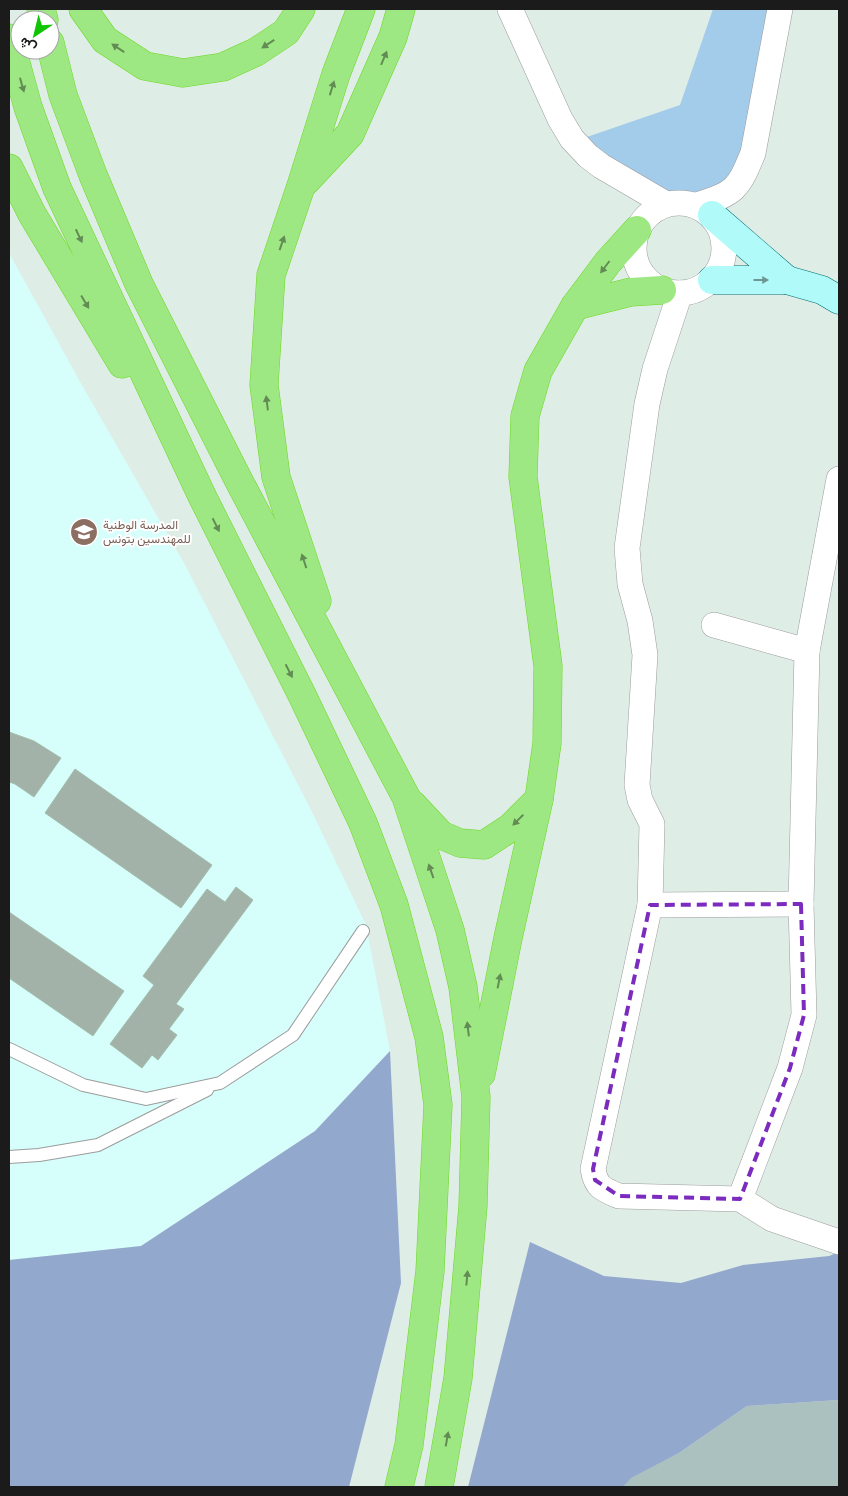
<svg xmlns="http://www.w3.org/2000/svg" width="848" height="1496" font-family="'Archivo Narrow',Vazirmatn,sans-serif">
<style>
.education{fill:#d6fffc}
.construction{fill:#abc1bf}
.grass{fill:#a3cbea}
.forest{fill:#93a8cd}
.building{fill:#a2b2a8;stroke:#a2beac}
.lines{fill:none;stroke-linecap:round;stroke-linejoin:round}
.lane-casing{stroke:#9c9c9c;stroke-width:14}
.street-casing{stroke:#9c9c9c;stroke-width:26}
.secondary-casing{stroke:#026d71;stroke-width:29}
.highway-casing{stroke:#6cd81f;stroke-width:29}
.lane{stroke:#fff;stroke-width:12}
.street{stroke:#fff;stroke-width:25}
.secondary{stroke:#b0fbf9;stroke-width:28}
.highway{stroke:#9ee884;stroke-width:28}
.oneway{fill:#638c55}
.oneway2{fill:#6d9695}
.marked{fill:none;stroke:#7b2cbf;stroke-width:4;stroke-dasharray:10 6;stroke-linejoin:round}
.labels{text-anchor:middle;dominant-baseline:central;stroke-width:4;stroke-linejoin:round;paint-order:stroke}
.education-label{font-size:12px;fill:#785e54;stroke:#fff;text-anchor:start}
</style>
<rect width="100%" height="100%" fill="#dfede7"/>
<path class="education" d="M 9,253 L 79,380 L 184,563 L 311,810 L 366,925 L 390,1051 L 315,1131 L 141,1246 L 9,1260 Z"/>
<path class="construction" d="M 839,1400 L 839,1487 L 623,1487 L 630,1478 L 679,1453 L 747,1406 Z"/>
<path class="grass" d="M 713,9 L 778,9 L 743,179 L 688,200 L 655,193 L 581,139 L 680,105 Z"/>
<g class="forest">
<path d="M 390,1051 L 401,1283 L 349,1487 L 9,1487 L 9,1260 L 141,1246 L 315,1131 Z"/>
<path d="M 530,1242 L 604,1276 L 681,1283 L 743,1265 L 829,1256 L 839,1252 L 839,1400 L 747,1406 L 679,1453 L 631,1478 L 623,1487 L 468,1487 Z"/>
</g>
<g class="building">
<path d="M 9,732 L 34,741 L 61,758 L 34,797 L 15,784 L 9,782 Z"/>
<path d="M 75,769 L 212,865 L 181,908 L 45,813 Z"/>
<path d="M 236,887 L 253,900 L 176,1004 L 184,1009 L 169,1029 L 177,1035 L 158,1060 L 152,1055 L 142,1068 L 110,1044 L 154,985 L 143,976 L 207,889 L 225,902 Z"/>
<path d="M 9,912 L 124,991 L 93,1036 L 9,978 Z"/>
</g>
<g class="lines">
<g class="lane-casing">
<g id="lane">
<path d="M 9,1049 L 83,1085 L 146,1099 L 220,1083 L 293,1035 L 363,931"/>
<path d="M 9,1157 L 39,1155 L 98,1145 L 207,1090"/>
</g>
</g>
<g class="street-casing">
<g id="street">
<path d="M 510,9 L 560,119 L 572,139 L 588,156 L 601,166 L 666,204"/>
<circle cx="679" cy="248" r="45"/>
<path d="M 697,205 C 735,193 738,190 753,153 L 780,9"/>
<path d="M 714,625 L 807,651"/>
<path d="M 801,904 L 650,905 L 593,1169 C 596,1187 602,1189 619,1196 L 740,1199 L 772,1219 L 839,1242"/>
<path d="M 650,905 L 652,824 L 640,800 L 637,785 L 645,655 L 640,621 L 630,584 L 627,548 L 647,404 L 655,369 L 680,293"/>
<path d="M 740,1199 L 790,1068 L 804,1015 L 801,904 L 807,651 L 839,479"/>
</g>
</g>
<g class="secondary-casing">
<g id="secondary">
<path d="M 712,215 L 787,280 L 712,280"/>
<path d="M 787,280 L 822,290 L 839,300"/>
</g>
</g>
<g class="highway-casing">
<g id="highway">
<path d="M 41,9 L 44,20"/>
<path d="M 83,9 L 105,40 L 145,66 L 183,73 L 223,67 L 256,52 L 286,32 L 301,9"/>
<path d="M 9,38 L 28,107 L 57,188 L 203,498 L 302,695 L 363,823 L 394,905 L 429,1037 L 438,1105 L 430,1271 L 409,1445 L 399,1487"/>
<path d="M 50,43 L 63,95 L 93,175 L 139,284 L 239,481 L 406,797 L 450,930 L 463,987 L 476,1097 L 473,1206 L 458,1378 L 439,1487"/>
<path d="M 9,168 L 32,214 L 122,364"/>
<path d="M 306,181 L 350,134 L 393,37 L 401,9"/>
<path d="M 575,306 L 631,292 L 662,290"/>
<path d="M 317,601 L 276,477 L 264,385 L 271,275 L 301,186 L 336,74 L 361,9"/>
<path d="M 539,799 L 547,743 L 548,666 L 523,477 L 525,416 L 538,371 L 575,306 L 608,262 L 637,230"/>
<path d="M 412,804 L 441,835 L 460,843 L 484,845 L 510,828 L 539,799 L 508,938 L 481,1074"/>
</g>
</g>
<use href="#lane" class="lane"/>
<use href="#street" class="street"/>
<use href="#secondary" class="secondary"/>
<use href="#highway" class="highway"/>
</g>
<defs><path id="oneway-solid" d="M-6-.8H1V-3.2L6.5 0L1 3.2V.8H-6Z" transform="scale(1.25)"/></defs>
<g class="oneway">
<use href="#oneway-solid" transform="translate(268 44) rotate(147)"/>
<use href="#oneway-solid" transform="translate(118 48) rotate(-147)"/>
<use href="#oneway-solid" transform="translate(384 58) rotate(-67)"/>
<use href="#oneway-solid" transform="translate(22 85) rotate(74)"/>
<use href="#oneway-solid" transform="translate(332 88) rotate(-73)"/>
<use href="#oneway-solid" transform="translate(79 236) rotate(65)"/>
<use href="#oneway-solid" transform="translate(282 243) rotate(-71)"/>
<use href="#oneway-solid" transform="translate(605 267) rotate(127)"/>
<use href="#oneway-solid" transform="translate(85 302) rotate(59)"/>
<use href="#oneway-solid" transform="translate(267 403) rotate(-97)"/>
<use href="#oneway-solid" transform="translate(216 525) rotate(63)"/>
<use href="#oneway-solid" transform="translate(304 561) rotate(-108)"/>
<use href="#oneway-solid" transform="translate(289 671) rotate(63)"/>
<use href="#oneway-solid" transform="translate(518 820) rotate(135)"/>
<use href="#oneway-solid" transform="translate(431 871) rotate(-109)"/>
<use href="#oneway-solid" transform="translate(499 981) rotate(-79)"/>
<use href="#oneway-solid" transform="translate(468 1029) rotate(-97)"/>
<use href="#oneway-solid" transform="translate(467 1278) rotate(-85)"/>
<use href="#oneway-solid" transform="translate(447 1439) rotate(-80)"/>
</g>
<use class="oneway2" href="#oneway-solid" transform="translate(761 280)"/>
<path class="marked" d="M 801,904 L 804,1015 L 790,1068 L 740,1199 L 619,1196 L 595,1180 L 593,1169 L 650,905 Z"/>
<defs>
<g id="university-disc" transform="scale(1.4375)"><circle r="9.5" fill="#8d6e63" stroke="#fff"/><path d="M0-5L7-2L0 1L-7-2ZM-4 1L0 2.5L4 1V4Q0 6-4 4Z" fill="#fff"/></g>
</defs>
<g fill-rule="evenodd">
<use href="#university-disc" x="84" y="532"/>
</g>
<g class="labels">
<g class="education-label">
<text x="103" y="525">المدرسة الوطنية<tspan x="103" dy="14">للمهندسين بتونس</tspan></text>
</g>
</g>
<rect width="848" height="1496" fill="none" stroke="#1b1b1b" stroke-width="20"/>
<g transform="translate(35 35) rotate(215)"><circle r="24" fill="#ffffff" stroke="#a4a4a4"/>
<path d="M0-4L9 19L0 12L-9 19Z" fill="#0fc500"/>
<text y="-8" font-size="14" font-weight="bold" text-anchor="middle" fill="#1b1b1b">ش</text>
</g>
</svg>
